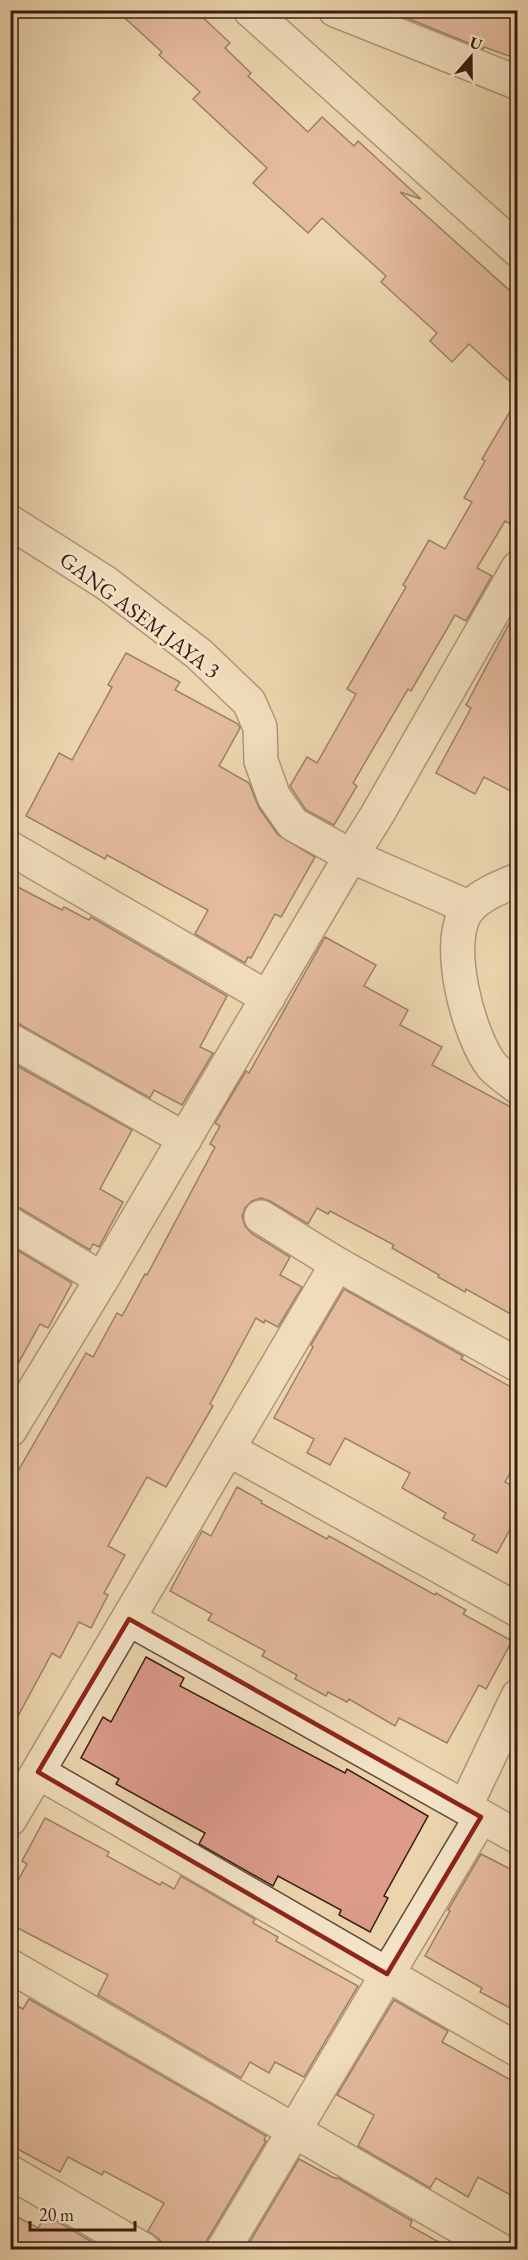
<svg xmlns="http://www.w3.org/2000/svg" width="528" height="2260" font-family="'EB Garamond',serif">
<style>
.building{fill:#dc9b8b;stroke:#371c0f;stroke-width:1.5}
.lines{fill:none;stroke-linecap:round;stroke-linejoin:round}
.minor-casing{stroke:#644a37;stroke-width:36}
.minor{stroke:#f3e4ca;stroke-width:33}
.marked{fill:none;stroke:#8f2418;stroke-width:4.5;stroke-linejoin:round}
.labels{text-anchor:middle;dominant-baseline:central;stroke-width:4.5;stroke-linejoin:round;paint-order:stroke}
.street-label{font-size:22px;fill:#371c0f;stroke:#f3e4ca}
</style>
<rect width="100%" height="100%" fill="#ecd5ae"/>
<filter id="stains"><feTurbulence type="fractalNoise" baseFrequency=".00333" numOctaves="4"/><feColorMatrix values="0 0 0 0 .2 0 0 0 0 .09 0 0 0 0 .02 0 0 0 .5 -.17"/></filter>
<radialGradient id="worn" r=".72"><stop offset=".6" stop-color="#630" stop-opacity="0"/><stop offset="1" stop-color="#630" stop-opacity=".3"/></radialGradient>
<g class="building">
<path d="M 116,10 L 195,10 L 230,43 L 225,48 L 251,73 L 248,76 L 308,132 L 322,117 L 354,146 L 358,141 L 421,199 L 400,192 L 518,298 L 518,389 L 469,344 L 452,362 L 430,341 L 437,333 L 381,282 L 386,276 L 322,218 L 308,233 L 253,183 L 267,168 L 193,99 L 200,92 L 159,55 L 162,52 Z"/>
<path d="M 387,10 L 518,10 L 518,59 L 484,47 L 483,49 Z"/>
<path d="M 518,398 L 518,528 L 505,521 L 477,568 L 492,576 L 466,621 L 455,615 L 411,691 L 408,689 L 353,783 L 357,786 L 334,825 L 306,810 L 290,786 L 307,757 L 317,763 L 356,694 L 347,689 L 406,587 L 403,585 L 429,540 L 445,549 L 472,502 L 464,498 L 485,461 L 482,459 Z"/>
<path d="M 518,607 L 518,795 L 484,777 L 475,794 L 436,773 L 471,708 L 466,705 Z"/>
<path d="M 126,653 L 180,682 L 175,690 L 238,724 L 240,728 L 219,766 L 249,783 L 259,808 L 278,835 L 315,857 L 281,917 L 275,914 L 251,958 L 248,957 L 245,963 L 195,934 L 208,910 L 107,855 L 105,859 L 26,816 L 59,753 L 72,760 L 112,687 L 108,685 Z"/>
<path d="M 10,883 L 62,910 L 64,907 L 89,920 L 91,917 L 227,996 L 200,1047 L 213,1053 L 182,1105 L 154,1090 L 150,1098 L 19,1024 L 10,1021 Z"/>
<path d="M 325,937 L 376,965 L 364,986 L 408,1010 L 400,1025 L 442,1047 L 432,1065 L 518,1111 L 518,1318 L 466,1289 L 465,1292 L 438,1277 L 439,1275 L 392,1248 L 394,1245 L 330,1211 L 328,1214 L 317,1208 L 308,1224 L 270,1201 L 261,1198 L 252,1201 L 245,1208 L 242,1216 L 245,1226 L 251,1233 L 290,1257 L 280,1275 L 302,1287 L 278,1327 L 265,1320 L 264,1323 L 256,1318 L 210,1404 L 213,1406 L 166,1487 L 147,1477 L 108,1546 L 125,1555 L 104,1593 L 108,1595 L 91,1628 L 79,1622 L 60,1658 L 52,1653 L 10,1731 L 10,1485 L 86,1353 L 93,1357 L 117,1313 L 122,1316 L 145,1274 L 147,1275 L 215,1147 L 210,1144 L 220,1126 L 215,1123 L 246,1071 L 249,1073 Z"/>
<path d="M 10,1062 L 132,1130 L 100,1189 L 123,1202 L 99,1247 L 93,1244 L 90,1250 L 20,1208 L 10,1205 Z"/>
<path d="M 10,1246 L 72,1283 L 48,1328 L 40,1324 L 10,1378 Z"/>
<path d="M 344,1289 L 463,1356 L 461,1359 L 518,1391 L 518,1459 L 505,1482 L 518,1489 L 518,1515 L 497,1553 L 472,1540 L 475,1535 L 443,1518 L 446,1513 L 402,1488 L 410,1473 L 345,1438 L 330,1465 L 307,1453 L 314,1439 L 274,1418 L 313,1347 L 311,1345 Z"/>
<path d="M 237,1487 L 262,1501 L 261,1503 L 327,1539 L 329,1536 L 435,1595 L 436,1593 L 466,1610 L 463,1614 L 512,1641 L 486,1689 L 479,1685 L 447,1743 L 399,1718 L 395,1726 L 349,1699 L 347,1702 L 328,1692 L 326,1696 L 295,1679 L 297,1675 L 262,1656 L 265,1651 L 208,1620 L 212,1614 L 170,1591 L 202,1531 L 211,1536 Z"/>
<path d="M 146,1657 L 184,1678 L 180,1686 L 345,1773 L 347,1769 L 428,1816 L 384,1896 L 388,1898 L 370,1932 L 339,1915 L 341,1910 L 278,1876 L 273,1886 L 199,1844 L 205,1833 L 116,1784 L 119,1779 L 81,1758 L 103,1717 L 111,1722 Z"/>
<path d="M 45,1818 L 109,1852 L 107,1856 L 160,1885 L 162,1882 L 174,1889 L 181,1876 L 255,1919 L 253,1923 L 278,1937 L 276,1941 L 358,1986 L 304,2077 L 275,2062 L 269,2073 L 250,2062 L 241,2078 L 98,1995 L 108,1975 L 10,1924 L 10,1895 L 27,1864 L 22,1861 Z"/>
<path d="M 481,1854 L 518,1873 L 518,2012 L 480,1992 L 482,1988 L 425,1956 L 450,1911 L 448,1910 Z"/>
<path d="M 29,1999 L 266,2136 L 264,2140 L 266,2141 L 207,2240 L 204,2250 L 163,2250 L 160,2240 L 148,2231 L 164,2203 L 104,2171 L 102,2175 L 68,2157 L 60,2172 L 10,2145 L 10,2002 L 23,2009 Z"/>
<path d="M 394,2000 L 448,2031 L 442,2042 L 518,2084 L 518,2199 L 478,2177 L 468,2197 L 436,2178 L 430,2188 L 358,2146 L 374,2115 L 337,2095 Z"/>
<path d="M 299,2159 L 332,2177 L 340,2179 L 412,2221 L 410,2226 L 453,2250 L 245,2250 Z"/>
<path d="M 10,2213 L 38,2228 L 46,2215 L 106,2250 L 10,2250 Z"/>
</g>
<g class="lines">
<g class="minor-casing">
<g id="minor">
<path d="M 250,10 L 518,250"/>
<path d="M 335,10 L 518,83"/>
<path d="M 10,522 L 106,583 L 199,654 L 249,702 L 260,727 L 261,761 L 274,797 L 293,824 L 351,856 L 468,907"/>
<path d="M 10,848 L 268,998"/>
<path d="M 518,880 C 501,887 482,894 470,907 C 441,936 469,1039 493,1067 C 500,1074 510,1081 518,1087"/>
<path d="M 10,1040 L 185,1139"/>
<path d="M 261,1217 L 337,1264 L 518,1365"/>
<path d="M 10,1224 L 102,1279"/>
<path d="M 10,1430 L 102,1279 L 342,871 L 377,815 L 518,568"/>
<path d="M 228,1449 L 518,1610"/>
<path d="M 129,1619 L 518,1837"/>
<path d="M 38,1772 L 518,2050"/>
<path d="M 465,1807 L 518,1696"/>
<path d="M 10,1819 L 337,1264"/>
<path d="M 10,1966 L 500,2250"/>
<path d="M 10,2172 L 144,2250"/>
<path d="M 223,2250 L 481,1817"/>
</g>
</g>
<use href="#minor" class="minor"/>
</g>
<path d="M0 0H528V2260H0ZM 129,1619 L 481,1817 L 387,1974 L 38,1772 Z" fill="#ecd5ae" fill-opacity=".55" fill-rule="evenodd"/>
<path class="marked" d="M 129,1619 L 481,1817 L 387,1974 L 38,1772 Z"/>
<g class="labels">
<g class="street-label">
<text transform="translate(140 615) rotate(37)">GANG ASEM JAYA 3</text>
</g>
</g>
<rect width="528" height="2260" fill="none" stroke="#ecd5ae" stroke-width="36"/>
<rect x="12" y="12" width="504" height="2236" fill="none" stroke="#371c0f" stroke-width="3"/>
<rect x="18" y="18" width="492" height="2224" fill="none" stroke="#371c0f" stroke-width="1.5"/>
<g transform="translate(471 57) rotate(20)" stroke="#f3e4ca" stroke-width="4.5" paint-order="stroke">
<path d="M0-4.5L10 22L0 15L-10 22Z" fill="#371c0f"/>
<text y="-9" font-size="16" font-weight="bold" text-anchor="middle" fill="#371c0f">U</text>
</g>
<path d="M30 2221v9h105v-9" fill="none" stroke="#371c0f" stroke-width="3"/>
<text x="39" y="2221" font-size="18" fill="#371c0f" stroke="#f3e4ca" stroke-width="4.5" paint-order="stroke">20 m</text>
<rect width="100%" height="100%" filter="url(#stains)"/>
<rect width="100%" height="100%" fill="url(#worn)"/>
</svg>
